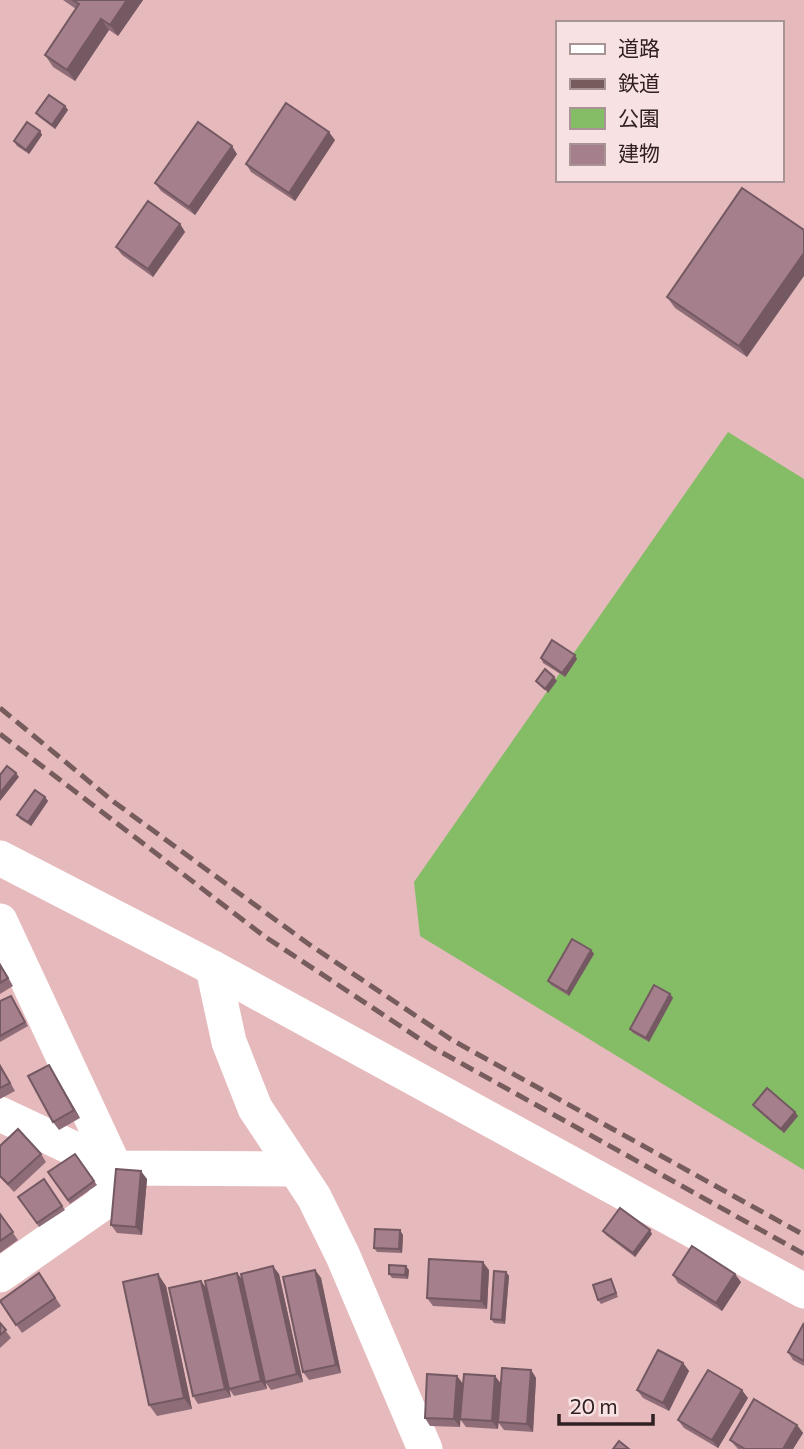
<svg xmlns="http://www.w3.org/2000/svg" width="804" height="1449" font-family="Commissioner,'Noto Sans JP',sans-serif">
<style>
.green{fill:#85bc66}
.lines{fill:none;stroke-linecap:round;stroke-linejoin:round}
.minor{stroke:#fff;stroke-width:35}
.rail{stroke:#775c5d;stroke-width:5;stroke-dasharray:14 7;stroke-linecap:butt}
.wall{fill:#8e6d78}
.shaded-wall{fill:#745962}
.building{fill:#a57f8c;stroke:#745962;stroke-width:2}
</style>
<rect width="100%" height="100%" fill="#e6babc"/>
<path class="green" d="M 728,432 L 804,479 L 804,1170 L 420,936 L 414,882 Z"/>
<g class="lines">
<g class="minor">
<path d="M 0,858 L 213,968 L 804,1291"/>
<path d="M 0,921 L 115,1168 L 103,1203 L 0,1275"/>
<path d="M 213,968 L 229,1042 L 255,1108 L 314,1197 L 343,1256 L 425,1449"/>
<path d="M 0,1114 L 115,1168 L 294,1169"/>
</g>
<g class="rail">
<path d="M 0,708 L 114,802 L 310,945 L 452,1040 L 804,1235"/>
<path d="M 0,734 L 264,936 L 432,1047 L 804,1254"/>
</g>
</g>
<g class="wall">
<path d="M 63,0 L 143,0 L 118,36 L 109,30 L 75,81 L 53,67 L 45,55 L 76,9 Z"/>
<path d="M 65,106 L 68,110 L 55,129 L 39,117 L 36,113 Z"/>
<path d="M 40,131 L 42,135 L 29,154 L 17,146 L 14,141 Z"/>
<path d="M 335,140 L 295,201 L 251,172 L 246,164 Z"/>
<path d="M 237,154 L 195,215 L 161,191 L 155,183 Z"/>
<path d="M 742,188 L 747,357 L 675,308 L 667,297 Z"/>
<path d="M 180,224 L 185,232 L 153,277 L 122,255 L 116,247 Z"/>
<path d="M 541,658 L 577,659 L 565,677 L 543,663 Z"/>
<path d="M 45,797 L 48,801 L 31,826 L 20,819 L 17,815 Z"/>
<path d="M 591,950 L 594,954 L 569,996 L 551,985 L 548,981 Z"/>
<path d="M 0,963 L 13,986 L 0,994 Z"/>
<path d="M 670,994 L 673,998 L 649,1042 L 633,1033 L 630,1029 Z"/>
<path d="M 11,996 L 28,1026 L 0,1042 L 0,1001 Z"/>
<path d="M 0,1064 L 15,1091 L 0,1099 Z"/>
<path d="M 49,1065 L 80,1118 L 59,1130 L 53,1122 Z"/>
<path d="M 753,1105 L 798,1116 L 784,1133 L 756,1109 Z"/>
<path d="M 0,1146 L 41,1154 L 46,1162 L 14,1192 L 0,1177 Z"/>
<path d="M 75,1154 L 97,1185 L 70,1204 L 48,1172 Z"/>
<path d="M 44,1179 L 65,1210 L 39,1227 L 18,1197 Z"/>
<path d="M 147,1179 L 142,1235 L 117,1233 L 111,1225 Z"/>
<path d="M 0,1214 L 18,1240 L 0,1253 Z"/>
<path d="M 603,1231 L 652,1234 L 635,1257 L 606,1235 Z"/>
<path d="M 403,1235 L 402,1253 L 377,1252 L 374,1248 Z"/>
<path d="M 315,1270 L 321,1278 L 341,1373 L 309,1380 L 303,1372 Z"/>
<path d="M 409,1270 L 408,1279 L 392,1278 L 389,1274 Z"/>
<path d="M 489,1270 L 487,1309 L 433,1306 L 427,1298 Z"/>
<path d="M 506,1272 L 509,1276 L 505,1324 L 494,1323 L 491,1319 Z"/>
<path d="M 39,1273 L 61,1306 L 22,1333 L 0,1301 Z"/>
<path d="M 237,1273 L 243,1281 L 267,1389 L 234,1396 L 229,1389 L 231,1397 L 198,1404 L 193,1396 L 201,1281 L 206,1288 Z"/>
<path d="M 279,1274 L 303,1382 L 271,1390 L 265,1382 Z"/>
<path d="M 673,1275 L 741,1282 L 722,1311 L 678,1283 Z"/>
<path d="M 613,1283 L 618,1297 L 601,1304 L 598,1300 Z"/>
<path d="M 166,1286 L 192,1409 L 157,1416 L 149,1405 Z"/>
<path d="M 0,1323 L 11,1338 L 0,1348 Z"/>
<path d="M 804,1323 L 804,1366 L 793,1360 L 788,1352 Z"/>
<path d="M 683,1363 L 689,1371 L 669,1411 L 643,1398 L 637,1390 Z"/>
<path d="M 531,1370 L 536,1378 L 533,1432 L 504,1430 L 498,1422 Z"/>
<path d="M 457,1376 L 463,1384 L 495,1376 L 501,1384 L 498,1429 L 466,1427 L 460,1419 L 460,1427 L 430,1426 L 425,1418 Z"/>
<path d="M 748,1398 L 718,1448 L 684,1428 L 678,1420 Z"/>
<path d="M 797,1425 L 803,1433 L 793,1449 L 738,1449 L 730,1440 Z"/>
</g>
<g class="shaded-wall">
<path d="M 127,0 L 143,0 L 118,36 L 110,25 Z"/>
<path d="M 101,19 L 109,30 L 75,81 L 67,70 Z"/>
<path d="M 65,106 L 68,110 L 55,129 L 52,125 Z"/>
<path d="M 40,131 L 42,135 L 29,154 L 26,150 Z"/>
<path d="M 329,132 L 335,140 L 295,201 L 289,193 Z"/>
<path d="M 232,146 L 237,154 L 195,215 L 189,207 Z"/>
<path d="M 180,224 L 185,232 L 153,277 L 148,269 Z"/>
<path d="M 804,253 L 804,276 L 747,357 L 739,346 Z"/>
<path d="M 575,655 L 577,659 L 565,677 L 562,673 Z"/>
<path d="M 554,677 L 557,681 L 548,693 L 545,689 Z"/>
<path d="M 16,773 L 19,777 L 0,801 L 0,793 Z"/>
<path d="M 45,797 L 48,801 L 31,826 L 28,822 Z"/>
<path d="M 591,950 L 594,954 L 569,996 L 567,992 Z"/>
<path d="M 670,994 L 673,998 L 649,1042 L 646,1038 Z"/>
<path d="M 49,1065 L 54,1073 L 80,1118 L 74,1110 Z"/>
<path d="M 795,1112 L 798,1116 L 784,1133 L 781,1129 Z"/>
<path d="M 141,1171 L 147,1179 L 142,1235 L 136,1227 Z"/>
<path d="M 400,1230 L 403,1235 L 402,1253 L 399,1249 Z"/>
<path d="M 650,1230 L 652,1234 L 635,1257 L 633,1253 Z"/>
<path d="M 483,1262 L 489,1270 L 487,1309 L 481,1301 Z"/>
<path d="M 273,1266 L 279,1274 L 303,1382 L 297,1374 Z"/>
<path d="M 406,1266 L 409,1270 L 408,1279 L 405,1275 Z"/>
<path d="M 315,1270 L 321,1278 L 341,1373 L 336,1365 Z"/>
<path d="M 506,1272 L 509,1276 L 505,1324 L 502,1320 Z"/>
<path d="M 237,1273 L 243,1281 L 267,1389 L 261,1381 Z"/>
<path d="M 158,1274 L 166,1286 L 192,1409 L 184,1398 Z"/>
<path d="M 735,1274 L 741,1282 L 722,1311 L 716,1303 Z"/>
<path d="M 201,1281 L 207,1289 L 231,1397 L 225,1389 Z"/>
<path d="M 683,1363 L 689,1371 L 669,1411 L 663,1403 Z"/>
<path d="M 531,1370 L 536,1378 L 533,1432 L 527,1424 Z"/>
<path d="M 457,1376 L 463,1384 L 460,1427 L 454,1419 Z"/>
<path d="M 495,1376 L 501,1384 L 498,1429 L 492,1421 Z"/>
<path d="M 742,1390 L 748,1398 L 718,1448 L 712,1440 Z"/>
<path d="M 797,1425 L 803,1433 L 793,1449 L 783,1449 Z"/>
</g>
<g class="building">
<path d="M 73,0 L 127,0 L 110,25 L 101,19 L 67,70 L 45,55 L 79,4 Z"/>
<path d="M 49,95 L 65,106 L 52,125 L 36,113 Z"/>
<path d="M 286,103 L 329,132 L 289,193 L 246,164 Z"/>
<path d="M 27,122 L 40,131 L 26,150 L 14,141 Z"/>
<path d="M 198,122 L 232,146 L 189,207 L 155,183 Z"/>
<path d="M 742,188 L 804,230 L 804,253 L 739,346 L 667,297 Z"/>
<path d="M 148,201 L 180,224 L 148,269 L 116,247 Z"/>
<path d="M 552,640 L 575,655 L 562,673 L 541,658 Z"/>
<path d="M 545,669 L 554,677 L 545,689 L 536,681 Z"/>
<path d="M 7,766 L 16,773 L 0,793 L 0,775 Z"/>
<path d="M 35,790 L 45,797 L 28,822 L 17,815 Z"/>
<path d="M 572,939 L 591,950 L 567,992 L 548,981 Z"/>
<path d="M 0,965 L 8,978 L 0,983 Z"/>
<path d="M 654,985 L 670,994 L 646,1038 L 630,1029 Z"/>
<path d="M 11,996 L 25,1022 L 0,1036 L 0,1001 Z"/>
<path d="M 49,1065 L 74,1110 L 53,1122 L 28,1076 Z"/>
<path d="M 0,1066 L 10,1083 L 0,1088 Z"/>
<path d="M 767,1088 L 795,1112 L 781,1129 L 753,1105 Z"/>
<path d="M 18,1129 L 41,1154 L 8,1184 L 0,1176 L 0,1146 Z"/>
<path d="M 75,1154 L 94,1181 L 68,1200 L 48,1172 Z"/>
<path d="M 116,1169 L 141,1171 L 136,1227 L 111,1225 Z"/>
<path d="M 44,1179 L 62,1206 L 37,1223 L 18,1197 Z"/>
<path d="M 620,1208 L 650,1230 L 633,1253 L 603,1231 Z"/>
<path d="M 0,1214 L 13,1232 L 0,1241 Z"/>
<path d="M 375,1229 L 400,1230 L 399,1249 L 374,1248 Z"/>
<path d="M 692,1246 L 735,1274 L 716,1303 L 673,1275 Z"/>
<path d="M 429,1259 L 483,1262 L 481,1301 L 427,1298 Z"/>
<path d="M 389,1265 L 406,1266 L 405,1275 L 389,1274 Z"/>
<path d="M 273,1266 L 297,1374 L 265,1382 L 241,1274 Z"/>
<path d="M 315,1270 L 336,1365 L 303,1372 L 283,1277 Z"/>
<path d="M 494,1271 L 506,1272 L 502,1320 L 491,1319 Z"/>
<path d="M 39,1273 L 55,1298 L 16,1325 L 0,1301 Z"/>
<path d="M 237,1273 L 261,1381 L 229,1389 L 205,1281 Z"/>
<path d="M 158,1274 L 184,1398 L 149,1405 L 123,1282 Z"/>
<path d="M 611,1279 L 616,1293 L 598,1300 L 593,1285 Z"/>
<path d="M 201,1281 L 225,1389 L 193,1396 L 169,1288 Z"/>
<path d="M 0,1323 L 6,1330 L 0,1335 Z"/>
<path d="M 804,1323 L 804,1361 L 788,1352 Z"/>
<path d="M 658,1350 L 683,1363 L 663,1403 L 637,1390 Z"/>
<path d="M 502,1368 L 531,1370 L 527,1424 L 498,1422 Z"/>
<path d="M 708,1370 L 742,1390 L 712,1440 L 678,1420 Z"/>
<path d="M 427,1374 L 457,1376 L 454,1419 L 425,1418 Z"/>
<path d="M 464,1374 L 495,1376 L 492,1421 L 460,1419 Z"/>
<path d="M 754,1399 L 797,1425 L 783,1449 L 745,1449 L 730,1440 Z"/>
<path d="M 619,1441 L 629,1449 L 613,1449 Z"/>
</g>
<rect x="556" y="21" width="228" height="161" fill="#f8e1e2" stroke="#a89495" stroke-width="2"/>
<rect x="570" y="44" width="35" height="10" fill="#ffffff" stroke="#a89495" stroke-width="2"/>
<text x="618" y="56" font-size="21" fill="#302021">道路</text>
<rect x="570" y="79" width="35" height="10" fill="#775c5d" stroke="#a89495" stroke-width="2"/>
<text x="618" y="91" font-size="21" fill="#302021">鉄道</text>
<rect x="570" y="108" width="35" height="21" fill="#85bc66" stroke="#a89495" stroke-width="2"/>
<text x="618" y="126" font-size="21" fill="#302021">公園</text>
<rect x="570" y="144" width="35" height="21" fill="#a57f8c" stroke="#a89495" stroke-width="2"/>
<text x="618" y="161" font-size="21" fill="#302021">建物</text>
<path d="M559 1414v10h94v-10" fill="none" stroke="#302021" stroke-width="3.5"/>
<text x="570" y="1414" font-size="21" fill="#302021" stroke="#f8e1e2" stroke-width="5" paint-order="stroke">20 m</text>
</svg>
